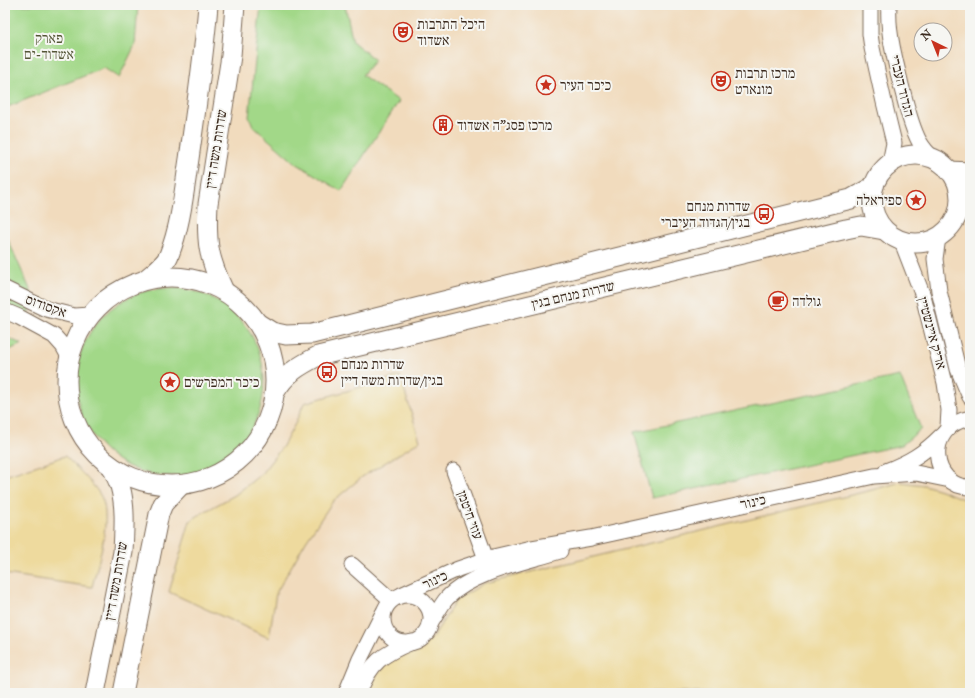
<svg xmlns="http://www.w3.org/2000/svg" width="975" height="698" font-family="'IM FELL Double Pica','Frank Ruhl Libre',serif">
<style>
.green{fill:#a2d888;stroke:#6e8153}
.sand{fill:#eeda9e;stroke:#94825e}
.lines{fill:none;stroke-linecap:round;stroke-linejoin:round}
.minor-casing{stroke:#7b6856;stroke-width:17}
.major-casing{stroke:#7b6856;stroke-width:21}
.minor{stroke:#fff;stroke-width:15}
.major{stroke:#fff;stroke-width:19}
.labels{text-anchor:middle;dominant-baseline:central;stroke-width:4;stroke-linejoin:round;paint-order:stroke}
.poi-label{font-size:14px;fill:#3b2a1e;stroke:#f6f6f2;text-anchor:start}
.park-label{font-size:14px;fill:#555638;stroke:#f6f6f2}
.street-label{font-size:14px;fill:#3b2a1e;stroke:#f6f6f2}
</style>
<rect width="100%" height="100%" fill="#f6f6f2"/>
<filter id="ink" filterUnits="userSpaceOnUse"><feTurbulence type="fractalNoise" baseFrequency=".025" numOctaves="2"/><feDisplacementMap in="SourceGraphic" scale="8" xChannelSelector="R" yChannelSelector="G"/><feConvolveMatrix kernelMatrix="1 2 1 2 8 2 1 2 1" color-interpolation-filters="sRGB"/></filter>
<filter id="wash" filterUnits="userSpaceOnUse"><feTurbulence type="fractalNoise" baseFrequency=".012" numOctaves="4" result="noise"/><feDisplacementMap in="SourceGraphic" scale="16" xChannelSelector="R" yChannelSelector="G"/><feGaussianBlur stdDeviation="0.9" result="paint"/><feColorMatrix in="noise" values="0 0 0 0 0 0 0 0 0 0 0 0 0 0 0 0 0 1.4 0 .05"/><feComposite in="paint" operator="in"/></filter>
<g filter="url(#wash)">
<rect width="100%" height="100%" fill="#f1dbbd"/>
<g class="green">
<path d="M 5,5 L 138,5 L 135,45 L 119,78 L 104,68 L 5,108 Z"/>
<path d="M 261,5 L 345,5 L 353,42 L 375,60 L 362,75 L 399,101 L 341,191 L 294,162 L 254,127 L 249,117 Z"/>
<path d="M 5,233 L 32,294 L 5,280 Z"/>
<circle cx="170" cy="382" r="94"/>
<path d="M 5,295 L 30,309 L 28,314 L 5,305 Z"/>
<path d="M 5,337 L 22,344 L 5,352 Z"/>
<path d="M 900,376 L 921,429 L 902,445 L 652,498 L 634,432 Z"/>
</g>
<g class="sand">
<path d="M 400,376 L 420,441 L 362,477 L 333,501 L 306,541 L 276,593 L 269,638 L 169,592 L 190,521 L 202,513 L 235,495 L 261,474 L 283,446 L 296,422 L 304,403 Z"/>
<path d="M 65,456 C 76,467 90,480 99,493 C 114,514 98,563 92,587 L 5,574 L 5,476 Z"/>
<path d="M 901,482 L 924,485 L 941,490 L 970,502 L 970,693 L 368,693 L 377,674 L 387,665 L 412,649 L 423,646 L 433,637 L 456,600 L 485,583 L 872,490 Z"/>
</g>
</g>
<g filter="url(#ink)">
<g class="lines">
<g class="minor-casing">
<g id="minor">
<path d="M 870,5 L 870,34 L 872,48 L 884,102 L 894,143 L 890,163"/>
<path d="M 889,5 C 887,32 895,59 901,85 C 906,103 910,124 919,141 C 923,148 928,154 935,160"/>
<path d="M 938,237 L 935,259 L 939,291 L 958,369 L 970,397"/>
<path d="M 902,242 L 923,296 L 945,383 L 949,410 L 948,427"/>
<path d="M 5,289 L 46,309 L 74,316 L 90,315"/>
<path d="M 5,311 L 19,317 L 54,336 L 63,346 L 69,357"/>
<path d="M 970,418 C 922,427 932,488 970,487"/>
<path d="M 454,471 L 486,559"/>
<path d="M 886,471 C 909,462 923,454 941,436"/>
<path d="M 352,565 L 391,600"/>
<path d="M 401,595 L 458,569 L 493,557 L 532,548 L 591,538 L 874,476 L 916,473 L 950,480"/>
<circle cx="407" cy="619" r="24"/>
<path d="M 430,624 C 436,616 440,606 447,598 C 472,572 526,562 560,551"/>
<path d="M 346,693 L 360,659 L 383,613"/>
<path d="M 359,693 C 370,662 383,654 412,642"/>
</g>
</g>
<g class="major-casing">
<g id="major">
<circle cx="916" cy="199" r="44"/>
<path d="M 949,171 L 970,172"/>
<circle cx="171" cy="381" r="104"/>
<path d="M 146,279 C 154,272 165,265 169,255 C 181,225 184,191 189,159 C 196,108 204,57 208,5"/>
<path d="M 224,291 C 208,257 206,242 208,204 L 231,56 L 235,5"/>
<path d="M 259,324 L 272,332 L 286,335 L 312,334 L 851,199 L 874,186"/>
<path d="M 275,392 C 286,373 299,366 318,356 L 846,229 L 861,226 L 884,230"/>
<path d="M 95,693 L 123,552 C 124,530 126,507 120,486 C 118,480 115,475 113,469"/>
<path d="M 123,693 L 159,514 L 163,504 L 181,485"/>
</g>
</g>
<use href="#minor" class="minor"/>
<use href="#major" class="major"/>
</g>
</g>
<defs>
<g id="theatre-ring" transform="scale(1)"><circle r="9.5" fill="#f6f6f2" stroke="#c8321e" stroke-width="1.5"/><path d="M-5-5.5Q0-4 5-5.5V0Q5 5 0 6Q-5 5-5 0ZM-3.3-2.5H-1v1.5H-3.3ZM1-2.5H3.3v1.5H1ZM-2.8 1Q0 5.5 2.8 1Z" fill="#c8321e"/></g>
<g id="sight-ring" transform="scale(1)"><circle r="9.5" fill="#f6f6f2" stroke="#c8321e" stroke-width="1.5"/><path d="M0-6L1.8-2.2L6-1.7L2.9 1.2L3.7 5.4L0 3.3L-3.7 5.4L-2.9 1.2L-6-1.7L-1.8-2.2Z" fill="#c8321e"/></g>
<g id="building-ring" transform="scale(1)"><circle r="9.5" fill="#f6f6f2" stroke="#c8321e" stroke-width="1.5"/><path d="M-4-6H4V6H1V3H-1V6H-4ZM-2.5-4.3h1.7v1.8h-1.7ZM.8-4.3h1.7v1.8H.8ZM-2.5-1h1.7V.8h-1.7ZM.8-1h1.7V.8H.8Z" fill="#c8321e"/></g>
<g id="bus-ring" transform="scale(1)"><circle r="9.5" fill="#f6f6f2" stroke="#c8321e" stroke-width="1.5"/><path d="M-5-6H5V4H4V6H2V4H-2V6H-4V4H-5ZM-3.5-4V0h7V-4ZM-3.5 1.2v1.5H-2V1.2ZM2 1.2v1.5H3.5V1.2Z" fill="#c8321e"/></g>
<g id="cafe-ring" transform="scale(1)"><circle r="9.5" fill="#f6f6f2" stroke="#c8321e" stroke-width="1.5"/><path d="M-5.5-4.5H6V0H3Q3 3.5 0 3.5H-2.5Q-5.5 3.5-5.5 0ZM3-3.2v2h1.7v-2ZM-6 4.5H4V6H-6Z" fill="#c8321e"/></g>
</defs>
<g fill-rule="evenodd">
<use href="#theatre-ring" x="403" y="32"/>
<use href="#theatre-ring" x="721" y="81"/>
<use href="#sight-ring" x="546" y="85"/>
<use href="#building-ring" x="443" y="125"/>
<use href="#sight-ring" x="916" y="200"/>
<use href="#bus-ring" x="764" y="214"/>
<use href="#cafe-ring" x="778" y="301"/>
<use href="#bus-ring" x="327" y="372"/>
<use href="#sight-ring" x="170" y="382"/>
</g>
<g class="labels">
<g class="poi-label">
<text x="417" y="24">היכל התרבות<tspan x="417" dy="16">אשדוד</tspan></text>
<text x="735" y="73">מרכז תרבות<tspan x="735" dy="16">מונארט</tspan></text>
<text x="560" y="85">כיכר העיר</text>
<text x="457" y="125">מרכז פסג"ה אשדוד</text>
<text x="902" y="200" text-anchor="end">ספיראלה</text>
<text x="750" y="206" text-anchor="end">שדרות מנחם<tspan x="750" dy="16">בגין/הגדוד העיברי</tspan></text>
<text x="792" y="301">גולדה</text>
<text x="341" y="364">שדרות מנחם<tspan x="341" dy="16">בגין/שדרות משה דיין</tspan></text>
<text x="184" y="382">כיכר המפרשים</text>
</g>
<g class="park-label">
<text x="49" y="38">פארק<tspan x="49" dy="16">אשדוד-ים</tspan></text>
</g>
<g class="street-label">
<text transform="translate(902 86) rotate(76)">הגדוד העברי</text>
<text transform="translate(216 149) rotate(-81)">שדרות משה דיין</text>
<text transform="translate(573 295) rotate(-13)">שדרות מנחם בגין</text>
<text transform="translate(46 306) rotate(20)">אקסודוס</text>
<text transform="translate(932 333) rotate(75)">אריק איינשטיין</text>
<text transform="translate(753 502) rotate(-12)">כינור</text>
<text transform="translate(470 515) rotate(70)">עוזי חיטמן</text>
<text transform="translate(435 580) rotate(-25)">כינור</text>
<text transform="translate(116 581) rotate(-80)">שדרות משה דיין</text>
</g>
</g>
<rect width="975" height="698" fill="none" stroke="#f6f6f2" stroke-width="20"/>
<g transform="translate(933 42) rotate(317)"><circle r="19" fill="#f6f6f2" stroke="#aba49d"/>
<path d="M0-3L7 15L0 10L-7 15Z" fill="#c8321e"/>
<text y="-6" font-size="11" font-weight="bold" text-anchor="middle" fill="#3b2a1e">N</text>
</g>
</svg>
